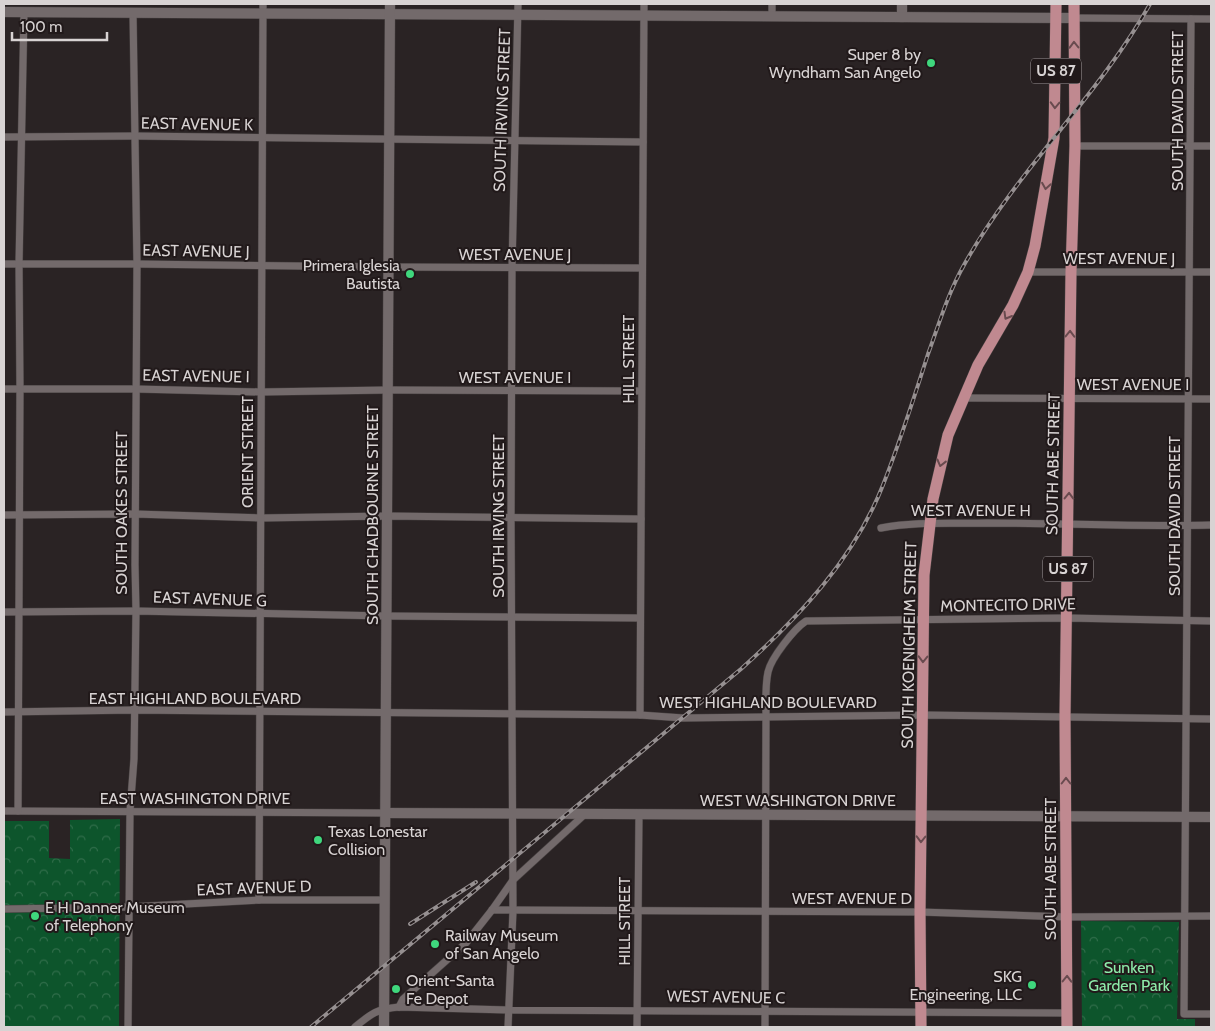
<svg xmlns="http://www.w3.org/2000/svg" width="1215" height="1031" font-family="Cabin,sans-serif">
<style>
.park{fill:url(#park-crowns)}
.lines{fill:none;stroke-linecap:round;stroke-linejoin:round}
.street-casing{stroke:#464040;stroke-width:8}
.secondary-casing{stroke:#464040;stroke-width:11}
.primary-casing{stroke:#464040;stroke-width:12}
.street{stroke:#736a6b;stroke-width:7}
.secondary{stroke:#736a6b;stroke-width:10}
.primary{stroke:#c08990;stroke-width:11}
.rail-casing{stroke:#969091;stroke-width:4}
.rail{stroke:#21191a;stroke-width:2;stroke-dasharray:5.5;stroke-linecap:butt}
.oneway{stroke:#694b4f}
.poi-dot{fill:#3fd77d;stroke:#21191a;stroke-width:2}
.labels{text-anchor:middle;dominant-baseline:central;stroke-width:4;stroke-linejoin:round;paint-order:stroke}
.shield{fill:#21191a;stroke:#a19b9c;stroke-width:1}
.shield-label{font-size:15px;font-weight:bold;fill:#d8d3d3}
.poi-label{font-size:16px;fill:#d8d3d3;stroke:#21191a;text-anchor:start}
.street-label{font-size:16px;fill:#d8d3d3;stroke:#21191a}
.park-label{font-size:16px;fill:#8decaa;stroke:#21191a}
</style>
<defs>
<pattern id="park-crowns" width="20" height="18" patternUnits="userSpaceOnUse" patternTransform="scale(1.25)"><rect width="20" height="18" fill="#0d552c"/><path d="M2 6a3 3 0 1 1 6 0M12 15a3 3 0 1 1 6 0" fill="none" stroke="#306d4a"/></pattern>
</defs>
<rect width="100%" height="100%" fill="#2a2324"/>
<g class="park">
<path d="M 120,819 L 119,1027 L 4,1027 L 4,821 L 49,821 L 49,858 L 70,859 L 70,820 Z"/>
<path d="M 1081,921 L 1179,922 L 1177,1019 L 1195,1019 L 1195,1027 L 1082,1027 Z"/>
</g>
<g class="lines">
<g class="street-casing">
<g id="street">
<path d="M 772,17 L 772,4"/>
<path d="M 1073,18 L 1211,19"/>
<path d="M 1191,19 L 1184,1014 L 1211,1014"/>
<path d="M 4,137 L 135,136 L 643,142"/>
<path d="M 1075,146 L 1211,146"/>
<path d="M 4,264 L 137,264 L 388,267 L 642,268"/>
<path d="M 1028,272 L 1211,272"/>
<path d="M 4,389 L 136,389 L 261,392 L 388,390 L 641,391"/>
<path d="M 965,398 L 1211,399"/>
<path d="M 4,515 L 135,514 L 261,518 L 387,516 L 641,519"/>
<path d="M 881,528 C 916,521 952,524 987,523 C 1062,523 1137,527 1211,525"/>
<path d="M 4,612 L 136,611 L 386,616 L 640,618"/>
<path d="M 4,712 L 134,710 L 640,715 L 683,718 L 923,715 L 1211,719"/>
<path d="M 640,715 L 644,4"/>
<path d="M 4,811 L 385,813"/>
<path d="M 18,811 L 20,389 L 19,264 L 24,12"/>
<path d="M 259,900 L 263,4"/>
<path d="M 4,909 L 129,907 L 259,900 L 385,900"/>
<path d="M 492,910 L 920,912 L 1067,917 L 1211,916"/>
<path d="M 399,1007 L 403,999 L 466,943 L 492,910 L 513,880 L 585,814"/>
<path d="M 128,1027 L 130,811 L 134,759 L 136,611 L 135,565 L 137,264 L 133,13"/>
<path d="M 355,1027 C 372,1013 377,1009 399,1007 L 508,1010 L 1066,1013"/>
<path d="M 508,1027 L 513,911 L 511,519 L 512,268 L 518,4"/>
<path d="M 637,1027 L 639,814"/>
<path d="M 765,1027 L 766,716 C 766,701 765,686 768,672 C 771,658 794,629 806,621 L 1068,618 L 1211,621"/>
</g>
</g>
<g class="secondary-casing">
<g id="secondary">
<path d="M 902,4 L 902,17"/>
<path d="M 4,12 L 1073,18"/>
<path d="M 385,813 L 1211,817"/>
<path d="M 384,1027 L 390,4"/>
</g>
</g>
<g class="primary-casing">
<g id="primary">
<path d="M 921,1027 L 920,912 L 924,575 L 933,499 L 948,435 L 978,365 L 1013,305 L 1028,272 L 1035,246 L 1054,138 L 1056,4"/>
<path d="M 1067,1027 L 1065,716 L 1071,272 L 1075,146 L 1074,4"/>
</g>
</g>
<use href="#street" class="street"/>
<use href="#secondary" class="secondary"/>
<use href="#primary" class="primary"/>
<g class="rail-casing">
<g id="rail">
<path d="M 410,924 L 476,882"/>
<path d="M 311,1027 L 741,669 C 799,617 854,559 883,485 C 900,442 914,398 928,354 C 939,324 948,293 964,265 C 1016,171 1098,97 1150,4"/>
</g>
</g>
<use href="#rail" class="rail"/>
</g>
<defs><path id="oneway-chevron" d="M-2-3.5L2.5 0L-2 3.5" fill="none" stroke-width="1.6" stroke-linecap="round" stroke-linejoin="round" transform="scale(1.25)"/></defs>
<g class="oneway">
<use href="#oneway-chevron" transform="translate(1074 45) rotate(-91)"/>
<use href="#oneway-chevron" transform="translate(1055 105) rotate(92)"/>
<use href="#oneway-chevron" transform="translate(1046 186) rotate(99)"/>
<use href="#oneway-chevron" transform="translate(1007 316) rotate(120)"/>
<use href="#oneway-chevron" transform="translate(1070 334) rotate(-89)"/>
<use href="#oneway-chevron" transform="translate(941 463) rotate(104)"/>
<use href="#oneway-chevron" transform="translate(1069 496) rotate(-89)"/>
<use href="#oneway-chevron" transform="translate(923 659) rotate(91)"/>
<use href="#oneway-chevron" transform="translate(1066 781) rotate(-90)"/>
<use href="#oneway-chevron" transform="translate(921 839) rotate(91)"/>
<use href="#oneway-chevron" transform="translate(1067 979) rotate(-89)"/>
</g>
<g class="poi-dot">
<circle cx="931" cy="63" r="5"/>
<circle cx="410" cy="274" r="5"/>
<circle cx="318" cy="840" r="5"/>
<circle cx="35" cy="916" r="5"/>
<circle cx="435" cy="944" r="5"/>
<circle cx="1032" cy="985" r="5"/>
<circle cx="396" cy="989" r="5"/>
</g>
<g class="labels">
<g class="shield">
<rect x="1031" y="58.5" width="50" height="25" rx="4"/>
<rect x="1043" y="556.5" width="50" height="25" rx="4"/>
</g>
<g class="shield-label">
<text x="1056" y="71">US 87</text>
<text x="1068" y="569">US 87</text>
</g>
<g class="poi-label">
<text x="921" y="54" text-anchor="end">Super 8 by<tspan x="921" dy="18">Wyndham San Angelo</tspan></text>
<text x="400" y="265" text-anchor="end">Primera Iglesia<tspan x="400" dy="18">Bautista</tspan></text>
<text x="328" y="831">Texas Lonestar<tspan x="328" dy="18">Collision</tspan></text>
<text x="45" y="907">E H Danner Museum<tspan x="45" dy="18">of Telephony</tspan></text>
<text x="445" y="935">Railway Museum<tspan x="445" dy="18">of San Angelo</tspan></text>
<text x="1022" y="976" text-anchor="end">SKG<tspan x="1022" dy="18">Engineering, LLC</tspan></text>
<text x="406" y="980">Orient-Santa<tspan x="406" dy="18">Fe Depot</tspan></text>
</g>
<g class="street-label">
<text transform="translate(502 110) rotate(-88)">SOUTH IRVING STREET</text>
<text transform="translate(1177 111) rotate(-90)">SOUTH DAVID STREET</text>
<text transform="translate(197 124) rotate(1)">EAST AVENUE K</text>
<text transform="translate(196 251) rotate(1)">EAST AVENUE J</text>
<text x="515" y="254">WEST AVENUE J</text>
<text x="1119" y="258">WEST AVENUE J</text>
<text transform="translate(628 359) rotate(-90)">HILL STREET</text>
<text transform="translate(196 376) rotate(1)">EAST AVENUE I</text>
<text x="515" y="377">WEST AVENUE I</text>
<text x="1133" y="384">WEST AVENUE I</text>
<text transform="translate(247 452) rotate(-90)">ORIENT STREET</text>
<text transform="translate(1053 464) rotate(-89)">SOUTH ABE STREET</text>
<text x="971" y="510">WEST AVENUE H</text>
<text transform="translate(121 513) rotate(-90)">SOUTH OAKES STREET</text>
<text transform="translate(372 515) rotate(-90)">SOUTH CHADBOURNE STREET</text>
<text transform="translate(498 516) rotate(-90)">SOUTH IRVING STREET</text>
<text transform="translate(1174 516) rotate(-90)">SOUTH DAVID STREET</text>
<text transform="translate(210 599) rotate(2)">EAST AVENUE G</text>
<text transform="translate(1008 605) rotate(-1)">MONTECITO DRIVE</text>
<text transform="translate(909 645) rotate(-89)">SOUTH KOENIGHEIM STREET</text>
<text x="195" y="698">EAST HIGHLAND BOULEVARD</text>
<text x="768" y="702">WEST HIGHLAND BOULEVARD</text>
<text x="195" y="798">EAST WASHINGTON DRIVE</text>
<text x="798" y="800">WEST WASHINGTON DRIVE</text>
<text transform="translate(1050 869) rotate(-90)">SOUTH ABE STREET</text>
<text transform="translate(254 888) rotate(-2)">EAST AVENUE D</text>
<text x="852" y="898">WEST AVENUE D</text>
<text transform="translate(624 921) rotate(-90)">HILL STREET</text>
<text transform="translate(726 997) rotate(1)">WEST AVENUE C</text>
</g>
<g class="park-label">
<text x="1129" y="967">Sunken<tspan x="1129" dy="18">Garden Park</tspan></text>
</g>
</g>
<rect width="1215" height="1031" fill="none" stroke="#d8d3d3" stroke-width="10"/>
<path d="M12 32v8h95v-8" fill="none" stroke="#d8d3d3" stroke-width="2.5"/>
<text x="20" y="32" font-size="15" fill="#d8d3d3" stroke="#21191a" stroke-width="4" paint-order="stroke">100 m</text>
</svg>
